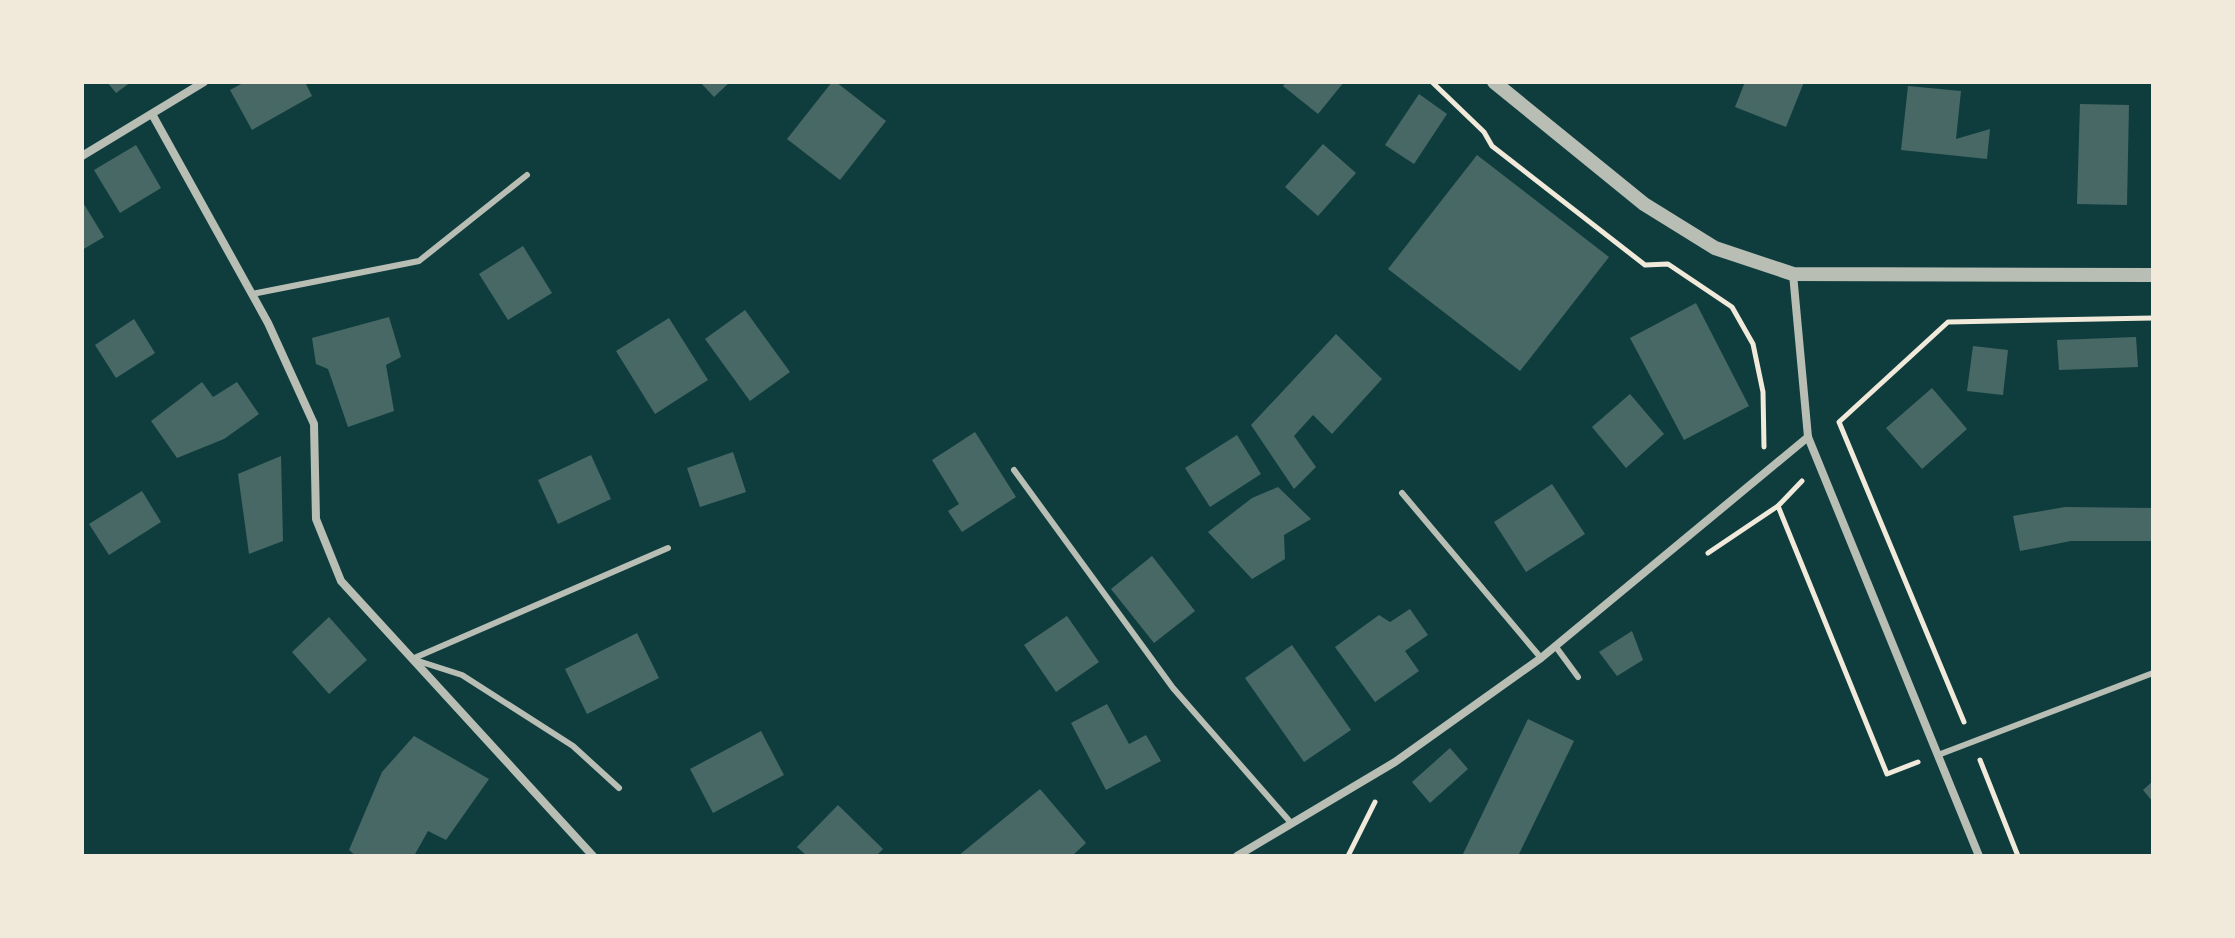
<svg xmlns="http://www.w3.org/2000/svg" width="2235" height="938" font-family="Commissioner,sans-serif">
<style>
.building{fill:#486865}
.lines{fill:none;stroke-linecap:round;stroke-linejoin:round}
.path{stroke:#f1e9da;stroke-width:5}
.service{stroke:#b8beb3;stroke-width:6}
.minor{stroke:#b8beb3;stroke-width:8}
.tertiary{stroke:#b8beb3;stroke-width:14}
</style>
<rect width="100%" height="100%" fill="#0f3d3e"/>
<g class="building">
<path d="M 107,82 L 131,82 L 116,93 Z"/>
<path d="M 245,82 L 305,82 L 312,96 L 252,130 L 230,90 Z"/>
<path d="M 700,82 L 730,82 L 714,97 Z"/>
<path d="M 832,82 L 836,82 L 886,121 L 840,180 L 787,139 Z"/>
<path d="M 1286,82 L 1344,82 L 1318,114 L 1283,86 Z"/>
<path d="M 1745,82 L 1804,82 L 1786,127 L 1735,107 Z"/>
<path d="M 1908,86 L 1961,91 L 1956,139 L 1990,129 L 1987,159 L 1901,150 Z"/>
<path d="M 1419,94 L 1447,114 L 1414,164 L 1385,145 Z"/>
<path d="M 2080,104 L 2129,105 L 2127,205 L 2077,204 Z"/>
<path d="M 1323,144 L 1356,173 L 1318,216 L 1285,187 Z"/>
<path d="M 136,145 L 161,188 L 120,213 L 94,170 Z"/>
<path d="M 1477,155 L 1609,257 L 1520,371 L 1388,269 Z"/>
<path d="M 82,201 L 104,237 L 82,250 Z"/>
<path d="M 523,246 L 552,293 L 508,320 L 479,274 Z"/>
<path d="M 1696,303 L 1749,406 L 1684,440 L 1630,338 Z"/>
<path d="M 745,310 L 790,372 L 750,401 L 705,339 Z"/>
<path d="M 389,317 L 401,357 L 386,365 L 394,411 L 348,427 L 328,369 L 316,364 L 312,338 Z"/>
<path d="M 669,318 L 708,380 L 655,414 L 616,351 Z"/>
<path d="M 134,319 L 155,353 L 116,378 L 95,345 Z"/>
<path d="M 1336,334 L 1382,379 L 1332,434 L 1313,415 L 1294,436 L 1316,467 L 1294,489 L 1251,425 Z"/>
<path d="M 2136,337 L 2138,367 L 2059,370 L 2057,340 Z"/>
<path d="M 1973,346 L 2008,350 L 2003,395 L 1967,391 Z"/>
<path d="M 202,382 L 213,397 L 237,382 L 259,414 L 224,439 L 177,458 L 151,421 Z"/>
<path d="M 1932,388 L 1967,429 L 1922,469 L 1886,428 Z"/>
<path d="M 1630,394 L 1664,434 L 1626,468 L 1592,427 Z"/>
<path d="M 975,432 L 1016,497 L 962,532 L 948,511 L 959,504 L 932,460 Z"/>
<path d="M 1237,435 L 1261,474 L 1210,507 L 1185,468 Z"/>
<path d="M 733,452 L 746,492 L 700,507 L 687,468 Z"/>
<path d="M 591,455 L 611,499 L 558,524 L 538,480 Z"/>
<path d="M 281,456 L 283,541 L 249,554 L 238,474 Z"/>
<path d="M 1552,484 L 1585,534 L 1526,572 L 1494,522 Z"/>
<path d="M 1278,487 L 1311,519 L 1284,535 L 1285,559 L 1252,579 L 1208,532 L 1252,498 Z"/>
<path d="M 142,491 L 161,522 L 109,555 L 89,524 Z"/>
<path d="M 2065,507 L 2153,508 L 2153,541 L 2071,541 L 2020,551 L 2013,516 Z"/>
<path d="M 1152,556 L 1195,611 L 1154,643 L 1111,589 Z"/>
<path d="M 1410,609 L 1428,635 L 1405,651 L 1419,671 L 1375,702 L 1335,647 L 1379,615 L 1390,622 Z"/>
<path d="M 1067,616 L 1099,662 L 1056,692 L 1024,645 Z"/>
<path d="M 329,617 L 367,660 L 329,694 L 292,652 Z"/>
<path d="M 1632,631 L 1643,660 L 1617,676 L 1599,652 Z"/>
<path d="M 637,633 L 659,678 L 587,714 L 565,669 Z"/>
<path d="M 1292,645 L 1351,730 L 1304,762 L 1245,678 Z"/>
<path d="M 1107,704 L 1129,744 L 1146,735 L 1161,761 L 1106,790 L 1071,723 Z"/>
<path d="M 1528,719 L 1574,741 L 1518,856 L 1462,856 Z"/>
<path d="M 761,731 L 784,775 L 713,813 L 690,769 Z"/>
<path d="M 414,736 L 489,779 L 446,840 L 428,831 L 414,856 L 356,856 L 349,850 L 382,772 Z"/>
<path d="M 1450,748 L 1468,769 L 1430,803 L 1412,782 Z"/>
<path d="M 2153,781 L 2153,802 L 2143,790 Z"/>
<path d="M 1040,789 L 1086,843 L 1072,856 L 958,856 Z"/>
<path d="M 838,805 L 883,849 L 876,856 L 807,856 L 797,847 Z"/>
</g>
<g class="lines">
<g class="path">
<path d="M 1432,82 L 1484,132 L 1492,146 L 1645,265 L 1668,264 L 1732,307 L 1753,344 L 1763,392 L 1764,447"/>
<path d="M 1778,506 L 1802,481"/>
<path d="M 1708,553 L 1778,506 L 1887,774 L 1918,762"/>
<path d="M 1964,722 L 1839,422 L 1948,322 L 2153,318"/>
<path d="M 1980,760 L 2018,856"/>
<path d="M 1348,856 L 1375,802"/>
</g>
<g class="service">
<path d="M 252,294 L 419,261 L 527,175"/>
<path d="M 1014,470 L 1173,688 L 1292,824"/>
<path d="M 1402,493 L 1541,658"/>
<path d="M 1556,647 L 1578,677"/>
<path d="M 1938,755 L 2153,673"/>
<path d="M 619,788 L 573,746 L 462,675 L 412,659 L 668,548"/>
</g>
<g class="minor">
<path d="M 152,114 L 268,323 L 314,424 L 316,519 L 341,581 L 593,856"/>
<path d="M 82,156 L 204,82"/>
<path d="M 1793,274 L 1808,437 L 1979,856"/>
<path d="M 1237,856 L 1395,762 L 1541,658 L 1808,437"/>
</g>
<path class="tertiary" d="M 1494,82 L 1644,204 L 1715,248 L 1793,274 L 2153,275"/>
</g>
<rect width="2235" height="938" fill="none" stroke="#f1e9da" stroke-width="168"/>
</svg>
